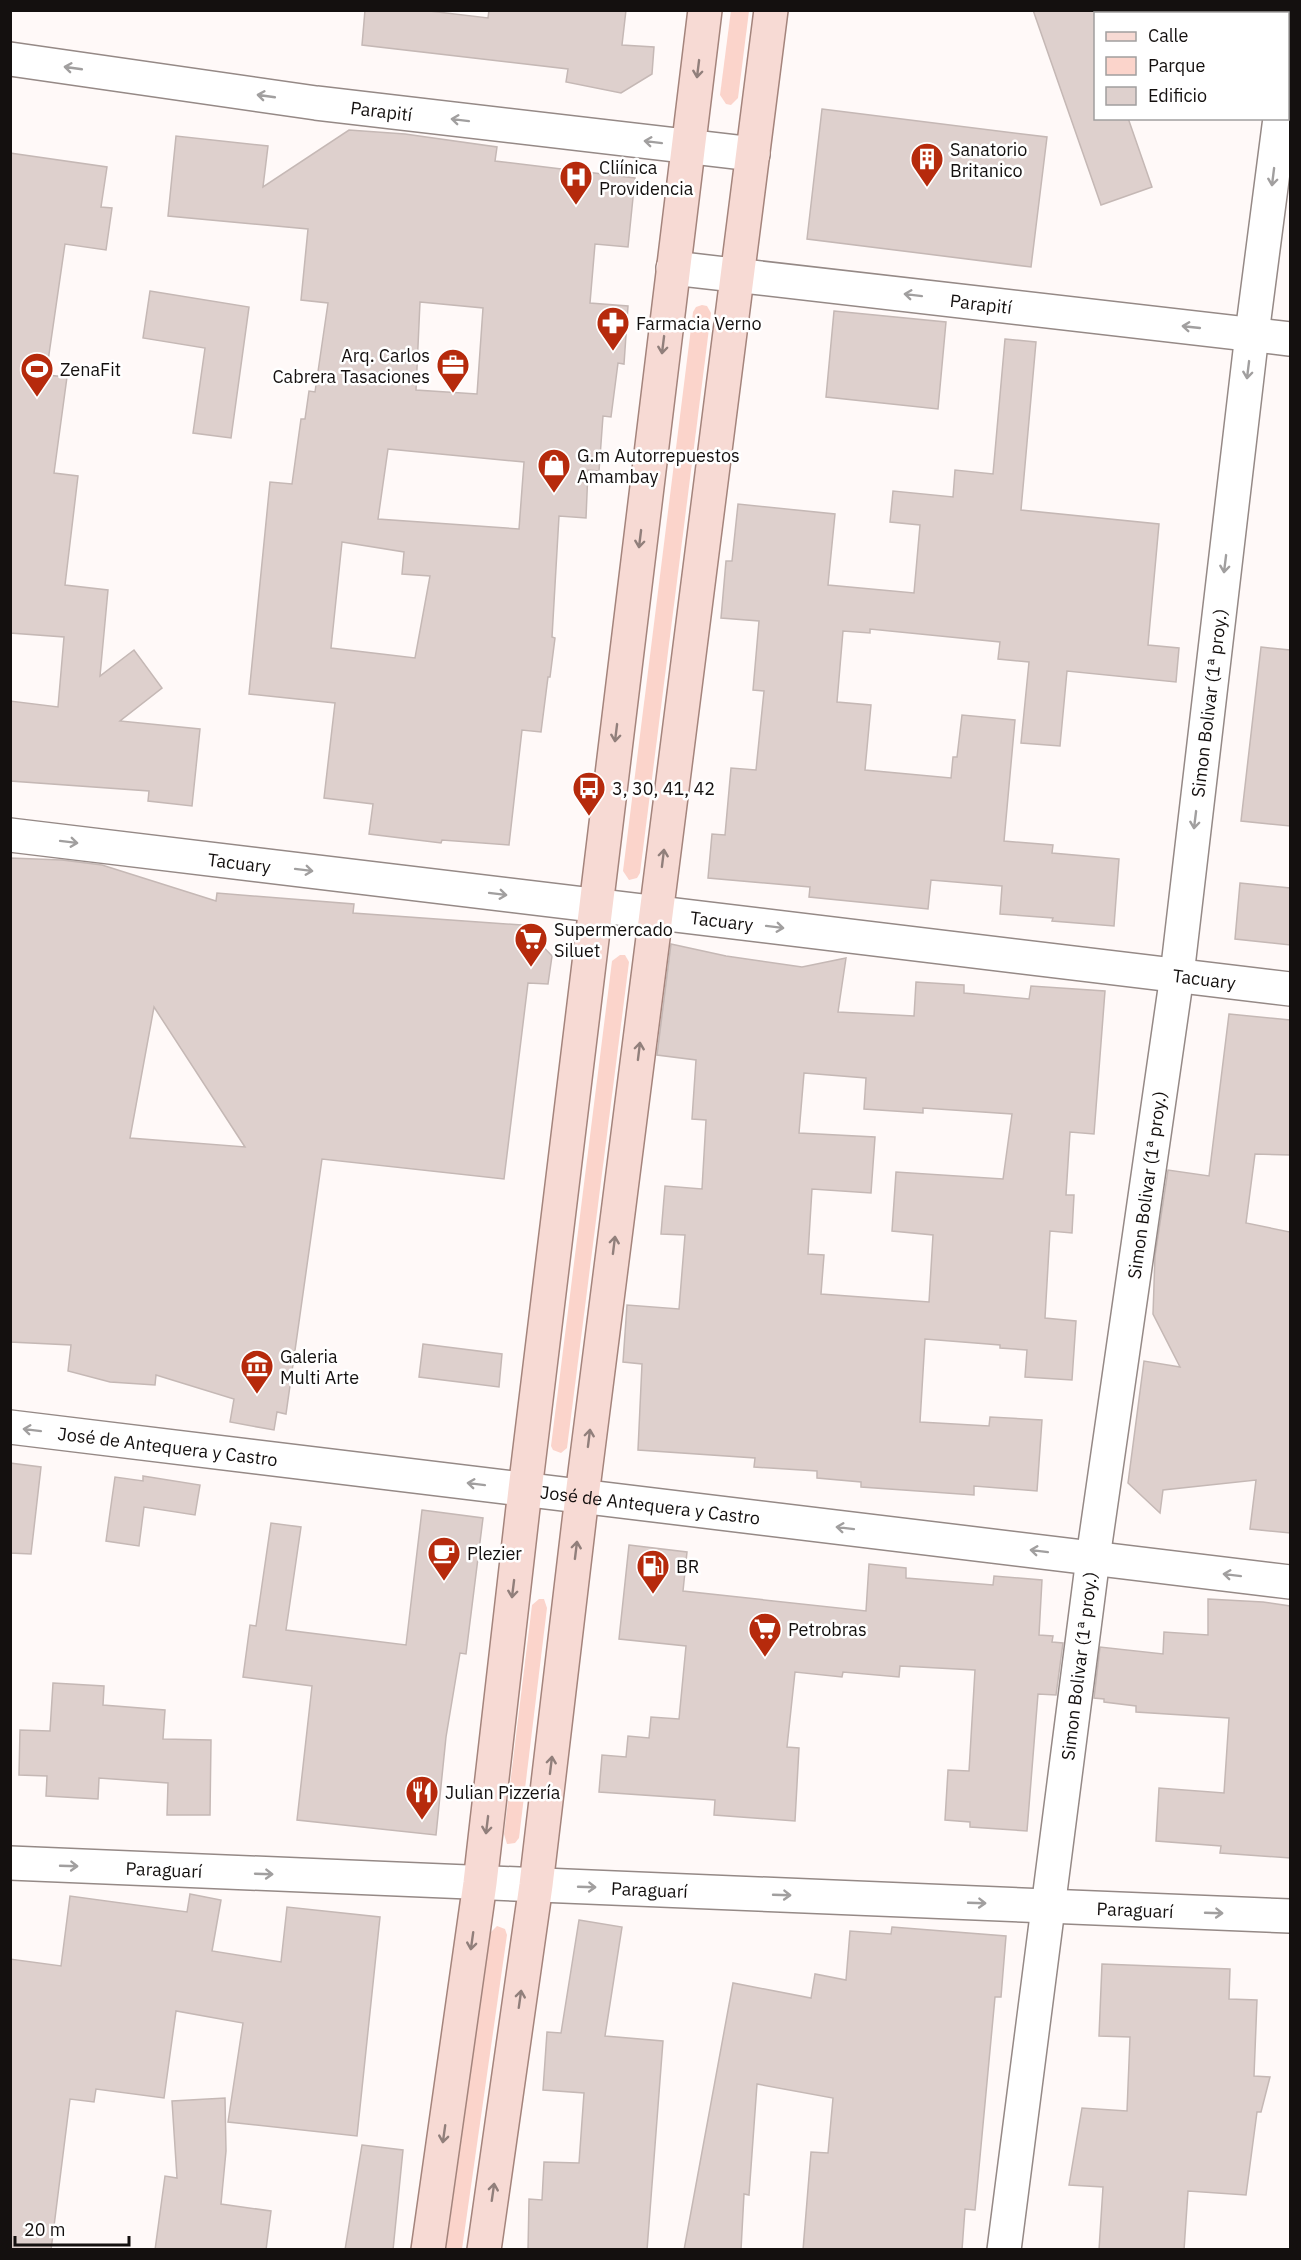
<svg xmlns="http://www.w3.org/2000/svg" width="1301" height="2260" font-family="'IBM Plex Sans',sans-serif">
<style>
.green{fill:#fbd4cb}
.building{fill:#ded0cd;stroke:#c5b8b5;stroke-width:1.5;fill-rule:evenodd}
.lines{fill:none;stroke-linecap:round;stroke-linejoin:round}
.minor-casing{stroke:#958986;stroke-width:36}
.major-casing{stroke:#a4847c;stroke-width:36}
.minor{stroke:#fff;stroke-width:33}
.major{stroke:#f7dad4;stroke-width:33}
.oneway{stroke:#a19f9f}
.oneway2{stroke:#917f7b}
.labels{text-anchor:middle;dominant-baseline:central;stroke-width:5;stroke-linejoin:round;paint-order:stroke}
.street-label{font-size:18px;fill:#14100f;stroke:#fff}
.poi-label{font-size:18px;fill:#14100f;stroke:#fff;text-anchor:start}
</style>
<rect width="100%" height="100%" fill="#fff9f8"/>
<g class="green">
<path d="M 731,10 L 749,11 L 738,98 L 731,105 L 726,104 L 720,95 Z"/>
<path d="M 702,305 L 707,306 L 711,313 L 640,873 L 637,878 L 629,880 L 623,871 L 693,312 L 696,307 Z"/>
<path d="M 620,955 L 625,955 L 629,962 L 567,1448 L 561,1453 L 553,1450 L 551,1446 L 612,961 Z"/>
<path d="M 539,1599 L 544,1599 L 547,1608 L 519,1838 L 515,1843 L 507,1844 L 504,1834 L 532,1605 Z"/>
<path d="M 497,1926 L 505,1929 L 507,1935 L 462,2249 L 446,2249 L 490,1933 Z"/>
</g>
<g class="building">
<path d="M 365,10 L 421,10 L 488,18 L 489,10 L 626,10 L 622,45 L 654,47 L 652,74 L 621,93 L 566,82 L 568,69 L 362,45 Z"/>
<path d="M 1033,10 L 1095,10 L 1095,118 L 1128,118 L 1152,187 L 1101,205 Z"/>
<path d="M 822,109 L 1047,137 L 1031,267 L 807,239 Z"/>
<path d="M 349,130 L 405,134 L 497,147 L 495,161 L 635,178 L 628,247 L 595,244 L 590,303 L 628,306 L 624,364 L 618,363 L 611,417 L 603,416 L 599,471 L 588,470 L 586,518 L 559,516 L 552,637 L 555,638 L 550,677 L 548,677 L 541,732 L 522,730 L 509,845 L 442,840 L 441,843 L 369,834 L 373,804 L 324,798 L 335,703 L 249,694 L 270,482 L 292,484 L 301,419 L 305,419 L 309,391 L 315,392 L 328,303 L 301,300 L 308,229 L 168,216 L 176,136 L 268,146 L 263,187 ZM 420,302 L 483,308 L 477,394 L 416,390 ZM 388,449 L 524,462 L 519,529 L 378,519 ZM 342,542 L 404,552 L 402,574 L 430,576 L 415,658 L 331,648 Z"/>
<path d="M 10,153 L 107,167 L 101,207 L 112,208 L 106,250 L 65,244 L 46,375 L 67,377 L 54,473 L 78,476 L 65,585 L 108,590 L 100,676 L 134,650 L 162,688 L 120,721 L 200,729 L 192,806 L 148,801 L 149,791 L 10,781 L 10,701 L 58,707 L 64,637 L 10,633 Z"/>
<path d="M 150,291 L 249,307 L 231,438 L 193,433 L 205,348 L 143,338 Z"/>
<path d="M 834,311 L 946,322 L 938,409 L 826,397 Z"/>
<path d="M 1005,339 L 1036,342 L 1021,510 L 1159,524 L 1148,645 L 1179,648 L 1176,682 L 1067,671 L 1060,746 L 1021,743 L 1029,662 L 998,659 L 1000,642 L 870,629 L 870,633 L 843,631 L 837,702 L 871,705 L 865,770 L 951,778 L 953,757 L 957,757 L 962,715 L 1015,720 L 1004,841 L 1053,845 L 1052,853 L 1119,859 L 1114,926 L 1052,921 L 1053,918 L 1000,914 L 1002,886 L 931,880 L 928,909 L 809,897 L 810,887 L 708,878 L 712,834 L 725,835 L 731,768 L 756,770 L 764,691 L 753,690 L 759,621 L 721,618 L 726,561 L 732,561 L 738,504 L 835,514 L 828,585 L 914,593 L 920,525 L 890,522 L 893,491 L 953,497 L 955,470 L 993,474 Z"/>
<path d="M 1261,647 L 1290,650 L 1290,826 L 1241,821 Z"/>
<path d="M 10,858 L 62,860 L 102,865 L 216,901 L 217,893 L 354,904 L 353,913 L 535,926 L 534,937 L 552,956 L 548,984 L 528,983 L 504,1179 L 322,1159 L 286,1414 L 277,1412 L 274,1430 L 230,1422 L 234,1399 L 156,1375 L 155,1385 L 110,1382 L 68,1371 L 71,1345 L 10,1342 ZM 154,1007 L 245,1147 L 130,1138 Z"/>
<path d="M 1240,883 L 1290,888 L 1290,945 L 1235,939 Z"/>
<path d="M 671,944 L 726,956 L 802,967 L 846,958 L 838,1012 L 914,1016 L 916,982 L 964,985 L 964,993 L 1029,999 L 1031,986 L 1105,991 L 1094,1134 L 1070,1132 L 1066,1195 L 1074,1195 L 1072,1233 L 1050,1231 L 1045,1318 L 1076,1321 L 1072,1380 L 1025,1377 L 1027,1350 L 1000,1348 L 1000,1345 L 925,1339 L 920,1422 L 989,1426 L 990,1417 L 1042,1420 L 1037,1491 L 974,1486 L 974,1495 L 861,1487 L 861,1482 L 817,1478 L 817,1471 L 754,1467 L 755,1458 L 638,1450 L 642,1364 L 623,1362 L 627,1305 L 679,1309 L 685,1235 L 661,1234 L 665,1186 L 702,1189 L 706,1120 L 692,1119 L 696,1060 L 657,1055 ZM 804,1073 L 866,1078 L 864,1109 L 923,1113 L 923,1108 L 1012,1114 L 1003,1179 L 896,1172 L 892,1231 L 933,1235 L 929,1302 L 821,1294 L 824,1255 L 808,1254 L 812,1189 L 871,1193 L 875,1137 L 799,1133 Z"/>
<path d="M 1229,1014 L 1290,1020 L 1290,1155 L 1255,1154 L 1246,1223 L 1290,1232 L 1290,1533 L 1250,1529 L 1256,1480 L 1163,1490 L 1160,1513 L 1128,1483 L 1144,1361 L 1180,1367 L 1153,1314 L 1155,1256 L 1168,1170 L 1209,1176 Z"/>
<path d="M 423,1344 L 502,1354 L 499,1387 L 419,1377 Z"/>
<path d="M 10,1463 L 41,1467 L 31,1554 L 10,1553 Z"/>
<path d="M 143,1476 L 200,1485 L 195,1515 L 144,1507 L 139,1546 L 106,1541 L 115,1477 L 143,1481 Z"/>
<path d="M 422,1510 L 483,1518 L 466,1654 L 460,1653 L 446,1737 L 436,1835 L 297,1820 L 312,1686 L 243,1677 L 250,1625 L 256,1626 L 271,1523 L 301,1527 L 286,1630 L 406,1645 Z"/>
<path d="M 629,1545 L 687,1552 L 683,1591 L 866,1611 L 869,1564 L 906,1568 L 906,1578 L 993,1585 L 994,1576 L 1042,1580 L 1039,1635 L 1053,1636 L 1052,1642 L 1063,1643 L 1056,1695 L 1038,1694 L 1027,1831 L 970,1827 L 970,1822 L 945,1820 L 948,1770 L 969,1771 L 975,1670 L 900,1666 L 899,1677 L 843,1672 L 842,1677 L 795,1672 L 787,1747 L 799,1748 L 795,1821 L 714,1815 L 715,1800 L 599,1792 L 602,1755 L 626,1757 L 628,1736 L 649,1738 L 651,1717 L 679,1719 L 686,1646 L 619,1639 Z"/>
<path d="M 1208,1599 L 1263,1602 L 1290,1606 L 1290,1858 L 1220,1853 L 1221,1846 L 1156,1841 L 1159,1788 L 1224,1793 L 1229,1718 L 1136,1712 L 1136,1706 L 1104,1702 L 1104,1699 L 1094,1698 L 1100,1647 L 1163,1654 L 1164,1632 L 1208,1635 Z"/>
<path d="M 53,1683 L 104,1686 L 103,1705 L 165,1710 L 163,1739 L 211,1740 L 210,1815 L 167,1815 L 168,1783 L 99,1778 L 98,1799 L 46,1796 L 47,1776 L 19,1775 L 20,1730 L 50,1731 Z"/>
<path d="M 190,1894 L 221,1900 L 212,1951 L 281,1962 L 287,1907 L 380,1917 L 357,2136 L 228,2122 L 243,2023 L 176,2011 L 164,2098 L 96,2089 L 94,2102 L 70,2099 L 51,2250 L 10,2250 L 10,1959 L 61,1966 L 70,1896 L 187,1912 Z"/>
<path d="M 579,1920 L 622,1927 L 605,2036 L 663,2041 L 647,2250 L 528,2250 L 529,2199 L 542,2200 L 544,2162 L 579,2163 L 584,2093 L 543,2090 L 547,2032 L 561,2033 Z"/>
<path d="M 892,1927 L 1006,1936 L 1001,1997 L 995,1997 L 975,2210 L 965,2209 L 962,2250 L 803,2250 L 811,2152 L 828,2153 L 833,2098 L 757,2084 L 749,2195 L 744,2194 L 741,2250 L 684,2250 L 733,1983 L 811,1998 L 815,1974 L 846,1980 L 850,1931 L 891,1934 Z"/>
<path d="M 1102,1964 L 1230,1969 L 1229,1999 L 1257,2000 L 1254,2076 L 1270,2077 L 1261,2112 L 1257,2112 L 1246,2195 L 1188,2191 L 1184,2250 L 1099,2250 L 1103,2187 L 1069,2185 L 1082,2108 L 1127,2111 L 1130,2037 L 1099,2036 Z"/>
<path d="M 225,2098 L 226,2151 L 221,2204 L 271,2211 L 266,2250 L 155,2250 L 165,2176 L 177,2178 L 172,2101 Z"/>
<path d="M 362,2145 L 403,2150 L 393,2250 L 345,2250 Z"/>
</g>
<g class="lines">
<g class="minor-casing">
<g id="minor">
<path id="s1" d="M 10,59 L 316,103 L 753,154"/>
<path d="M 1288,65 L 1290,42"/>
<path id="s2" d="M 673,268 L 1290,339"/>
<path id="s3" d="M 10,835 L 1290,989"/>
<path id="s4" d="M 10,1427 L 1290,1582"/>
<path id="s5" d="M 10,1863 L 1290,1916"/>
<path d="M 1004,2250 L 1093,1558 L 1177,975 L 1252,334 L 1280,118"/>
</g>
</g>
<g class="major-casing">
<g id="major">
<path d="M 428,2250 L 480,1883 L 525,1490 L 705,10"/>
<path d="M 484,2250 L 536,1885 L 582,1496 L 771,10"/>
</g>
</g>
<use href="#minor" class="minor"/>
<use href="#major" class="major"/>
</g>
<defs><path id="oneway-shaft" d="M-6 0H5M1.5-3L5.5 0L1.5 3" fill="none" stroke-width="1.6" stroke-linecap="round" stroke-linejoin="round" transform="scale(1.5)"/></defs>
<g class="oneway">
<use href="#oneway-shaft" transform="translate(73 68) rotate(-172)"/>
<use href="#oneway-shaft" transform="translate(266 96) rotate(-172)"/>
<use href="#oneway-shaft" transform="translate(460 120) rotate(-173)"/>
<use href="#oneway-shaft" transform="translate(653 142) rotate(-173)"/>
<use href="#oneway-shaft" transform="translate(1273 177) rotate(97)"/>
<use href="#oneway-shaft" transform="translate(913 295) rotate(-173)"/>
<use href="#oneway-shaft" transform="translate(1191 327) rotate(-174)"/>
<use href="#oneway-shaft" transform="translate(1248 370) rotate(97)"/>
<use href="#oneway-shaft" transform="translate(1225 564) rotate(97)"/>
<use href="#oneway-shaft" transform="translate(1195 820) rotate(97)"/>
<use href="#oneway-shaft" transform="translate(69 842) rotate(7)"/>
<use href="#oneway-shaft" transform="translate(304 870) rotate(7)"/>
<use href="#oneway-shaft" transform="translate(498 894) rotate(7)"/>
<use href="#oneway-shaft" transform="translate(775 927) rotate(7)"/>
<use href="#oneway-shaft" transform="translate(32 1430) rotate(-173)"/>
<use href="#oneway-shaft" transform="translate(476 1484) rotate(-173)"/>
<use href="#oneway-shaft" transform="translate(845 1528) rotate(-173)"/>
<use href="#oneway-shaft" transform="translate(1039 1551) rotate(-173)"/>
<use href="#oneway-shaft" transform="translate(1232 1575) rotate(-173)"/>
<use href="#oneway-shaft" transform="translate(69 1866) rotate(2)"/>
<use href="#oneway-shaft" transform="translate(264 1874) rotate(2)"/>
<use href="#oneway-shaft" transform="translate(587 1887) rotate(2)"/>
<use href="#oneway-shaft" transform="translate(782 1895) rotate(2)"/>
<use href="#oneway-shaft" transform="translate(977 1903) rotate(2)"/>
<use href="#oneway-shaft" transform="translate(1214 1913) rotate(2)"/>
</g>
<g class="oneway2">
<use href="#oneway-shaft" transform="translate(698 69) rotate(97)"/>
<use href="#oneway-shaft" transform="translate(663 345) rotate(97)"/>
<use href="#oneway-shaft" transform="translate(640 539) rotate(97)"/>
<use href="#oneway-shaft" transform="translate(616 733) rotate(97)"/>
<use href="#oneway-shaft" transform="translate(663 858) rotate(-83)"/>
<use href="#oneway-shaft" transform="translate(639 1051) rotate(-83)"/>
<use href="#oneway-shaft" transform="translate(614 1245) rotate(-83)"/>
<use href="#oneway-shaft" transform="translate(589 1438) rotate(-83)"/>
<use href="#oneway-shaft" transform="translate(576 1550) rotate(-83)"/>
<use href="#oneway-shaft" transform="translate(513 1589) rotate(97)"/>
<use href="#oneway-shaft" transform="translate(551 1765) rotate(-83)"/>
<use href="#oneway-shaft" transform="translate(487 1825) rotate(97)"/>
<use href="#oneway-shaft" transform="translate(472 1941) rotate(98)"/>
<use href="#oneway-shaft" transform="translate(520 1999) rotate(-82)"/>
<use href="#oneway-shaft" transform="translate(444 2134) rotate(98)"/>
<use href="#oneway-shaft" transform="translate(493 2192) rotate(-82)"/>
</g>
<defs>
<g id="building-pin" transform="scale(1.725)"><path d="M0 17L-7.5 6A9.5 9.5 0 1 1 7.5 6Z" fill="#b62a0c" stroke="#fff"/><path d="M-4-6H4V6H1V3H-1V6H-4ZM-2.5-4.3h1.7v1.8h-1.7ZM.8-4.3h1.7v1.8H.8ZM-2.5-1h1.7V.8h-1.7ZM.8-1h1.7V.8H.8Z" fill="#fff"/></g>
<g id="hospital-pin" transform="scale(1.725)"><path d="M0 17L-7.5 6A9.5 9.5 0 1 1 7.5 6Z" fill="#b62a0c" stroke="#fff"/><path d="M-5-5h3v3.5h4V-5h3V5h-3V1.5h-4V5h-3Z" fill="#fff"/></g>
<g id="pharmacy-pin" transform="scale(1.725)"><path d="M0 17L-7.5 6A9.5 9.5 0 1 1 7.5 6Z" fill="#b62a0c" stroke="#fff"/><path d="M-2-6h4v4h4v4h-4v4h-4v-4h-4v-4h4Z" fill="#fff"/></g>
<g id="office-pin" transform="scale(1.725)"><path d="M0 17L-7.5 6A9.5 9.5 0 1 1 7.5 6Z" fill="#b62a0c" stroke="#fff"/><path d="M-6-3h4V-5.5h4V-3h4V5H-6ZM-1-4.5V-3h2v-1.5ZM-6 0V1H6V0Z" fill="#fff"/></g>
<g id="stadium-pin" transform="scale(1.725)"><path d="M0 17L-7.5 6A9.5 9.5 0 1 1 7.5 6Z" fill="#b62a0c" stroke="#fff"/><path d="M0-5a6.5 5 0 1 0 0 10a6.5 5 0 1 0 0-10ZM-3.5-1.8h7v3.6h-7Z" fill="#fff"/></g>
<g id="shop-pin" transform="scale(1.725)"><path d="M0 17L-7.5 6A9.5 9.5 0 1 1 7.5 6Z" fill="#b62a0c" stroke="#fff"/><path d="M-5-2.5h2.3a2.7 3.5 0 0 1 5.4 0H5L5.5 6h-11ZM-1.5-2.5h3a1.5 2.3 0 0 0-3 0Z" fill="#fff"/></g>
<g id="bus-pin" transform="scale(1.725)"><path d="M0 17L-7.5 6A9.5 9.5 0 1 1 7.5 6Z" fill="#b62a0c" stroke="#fff"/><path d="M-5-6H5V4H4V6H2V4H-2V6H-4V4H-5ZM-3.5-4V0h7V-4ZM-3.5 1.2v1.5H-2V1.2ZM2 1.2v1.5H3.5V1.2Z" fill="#fff"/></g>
<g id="supermarket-pin" transform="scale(1.725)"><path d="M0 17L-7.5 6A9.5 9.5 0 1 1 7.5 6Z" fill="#b62a0c" stroke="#fff"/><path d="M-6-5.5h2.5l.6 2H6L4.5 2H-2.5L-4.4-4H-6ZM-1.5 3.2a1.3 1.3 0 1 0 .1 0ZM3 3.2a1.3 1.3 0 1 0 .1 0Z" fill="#fff"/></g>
<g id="museum-pin" transform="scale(1.725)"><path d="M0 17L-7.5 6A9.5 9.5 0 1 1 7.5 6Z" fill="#b62a0c" stroke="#fff"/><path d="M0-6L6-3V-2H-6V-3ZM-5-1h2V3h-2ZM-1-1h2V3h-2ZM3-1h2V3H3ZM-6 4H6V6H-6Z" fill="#fff"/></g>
<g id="cafe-pin" transform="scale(1.725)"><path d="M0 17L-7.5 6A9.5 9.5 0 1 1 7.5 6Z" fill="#b62a0c" stroke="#fff"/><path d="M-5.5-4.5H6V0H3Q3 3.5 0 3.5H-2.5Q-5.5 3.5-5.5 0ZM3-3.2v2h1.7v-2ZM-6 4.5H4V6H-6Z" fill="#fff"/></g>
<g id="fuel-pin" transform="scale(1.725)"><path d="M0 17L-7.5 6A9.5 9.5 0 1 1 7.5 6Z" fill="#b62a0c" stroke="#fff"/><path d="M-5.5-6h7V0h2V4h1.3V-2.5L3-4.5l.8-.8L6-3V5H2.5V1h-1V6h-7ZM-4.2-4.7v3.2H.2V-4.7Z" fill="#fff"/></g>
<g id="restaurant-pin" transform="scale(1.725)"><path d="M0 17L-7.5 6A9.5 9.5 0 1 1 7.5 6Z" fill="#b62a0c" stroke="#fff"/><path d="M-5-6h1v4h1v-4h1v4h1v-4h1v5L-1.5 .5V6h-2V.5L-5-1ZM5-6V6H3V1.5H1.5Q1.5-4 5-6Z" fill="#fff"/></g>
</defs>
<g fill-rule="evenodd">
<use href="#building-pin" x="927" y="159"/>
<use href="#hospital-pin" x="576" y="177"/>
<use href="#pharmacy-pin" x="613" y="323"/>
<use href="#office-pin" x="453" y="365"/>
<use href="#stadium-pin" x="37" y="369"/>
<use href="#shop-pin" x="554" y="465"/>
<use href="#bus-pin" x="589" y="788"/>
<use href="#supermarket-pin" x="531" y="939"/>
<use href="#museum-pin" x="257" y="1366"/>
<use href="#cafe-pin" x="444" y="1553"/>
<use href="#fuel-pin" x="653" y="1566"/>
<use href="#supermarket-pin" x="765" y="1629"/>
<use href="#restaurant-pin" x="422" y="1792"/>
</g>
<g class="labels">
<g class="street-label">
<text stroke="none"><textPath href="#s1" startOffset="375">Parapití</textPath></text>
<text stroke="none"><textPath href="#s2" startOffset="310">Parapití</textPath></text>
<text transform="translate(1209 703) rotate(-83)">Simon Bolivar (1ª proy.)</text>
<text stroke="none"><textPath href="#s3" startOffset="231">Tacuary</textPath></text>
<text stroke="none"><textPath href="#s3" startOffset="717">Tacuary</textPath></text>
<text stroke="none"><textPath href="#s3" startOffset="1203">Tacuary</textPath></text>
<text transform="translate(1147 1185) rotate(-82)">Simon Bolivar (1ª proy.)</text>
<text stroke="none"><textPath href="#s4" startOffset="159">José de Antequera y Castro</textPath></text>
<text stroke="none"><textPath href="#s4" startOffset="645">José de Antequera y Castro</textPath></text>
<text transform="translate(1079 1666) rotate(-83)">Simon Bolivar (1ª proy.)</text>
<text stroke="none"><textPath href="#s5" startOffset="154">Paraguarí</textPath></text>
<text stroke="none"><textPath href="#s5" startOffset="640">Paraguarí</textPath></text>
<text stroke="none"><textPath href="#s5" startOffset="1126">Paraguarí</textPath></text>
</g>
<g class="poi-label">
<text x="950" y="149">Sanatorio<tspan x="950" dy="21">Britanico</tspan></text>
<text x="599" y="167">Cliínica<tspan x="599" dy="21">Providencia</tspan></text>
<text x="636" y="323">Farmacia Verno</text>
<text x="430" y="355" text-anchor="end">Arq. Carlos<tspan x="430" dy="21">Cabrera Tasaciones</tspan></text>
<text x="60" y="369">ZenaFit</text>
<text x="577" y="455">G.m Autorrepuestos<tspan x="577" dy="21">Amambay</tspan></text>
<text x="612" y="788">3, 30, 41, 42</text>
<text x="554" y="929">Supermercado<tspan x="554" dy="21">Siluet</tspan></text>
<text x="280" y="1356">Galeria<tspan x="280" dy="21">Multi Arte</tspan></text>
<text x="467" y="1553">Plezier</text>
<text x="676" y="1566">BR</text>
<text x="788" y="1629">Petrobras</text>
<text x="445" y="1792">Julian Pizzería</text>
</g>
</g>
<rect width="1301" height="2260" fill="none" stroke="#14100f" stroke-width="24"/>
<rect x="1094" y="12" width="195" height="108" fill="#ffffff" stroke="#a19f9f" stroke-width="1.5"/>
<rect x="1106" y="32" width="30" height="9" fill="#f7dad4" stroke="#a19f9f" stroke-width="1.5"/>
<text x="1148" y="42" font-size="18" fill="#14100f">Calle</text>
<rect x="1106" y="57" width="30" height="18" fill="#fbd4cb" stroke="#a19f9f" stroke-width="1.5"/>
<text x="1148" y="72" font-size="18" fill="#14100f">Parque</text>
<rect x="1106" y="87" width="30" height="18" fill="#ded0cd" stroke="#a19f9f" stroke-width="1.5"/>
<text x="1148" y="102" font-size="18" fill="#14100f">Edificio</text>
<path d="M15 2236v9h114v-9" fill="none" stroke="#14100f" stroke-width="3"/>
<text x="24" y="2236" font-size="18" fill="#14100f" stroke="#ffffff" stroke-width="4.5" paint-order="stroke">20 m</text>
</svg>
